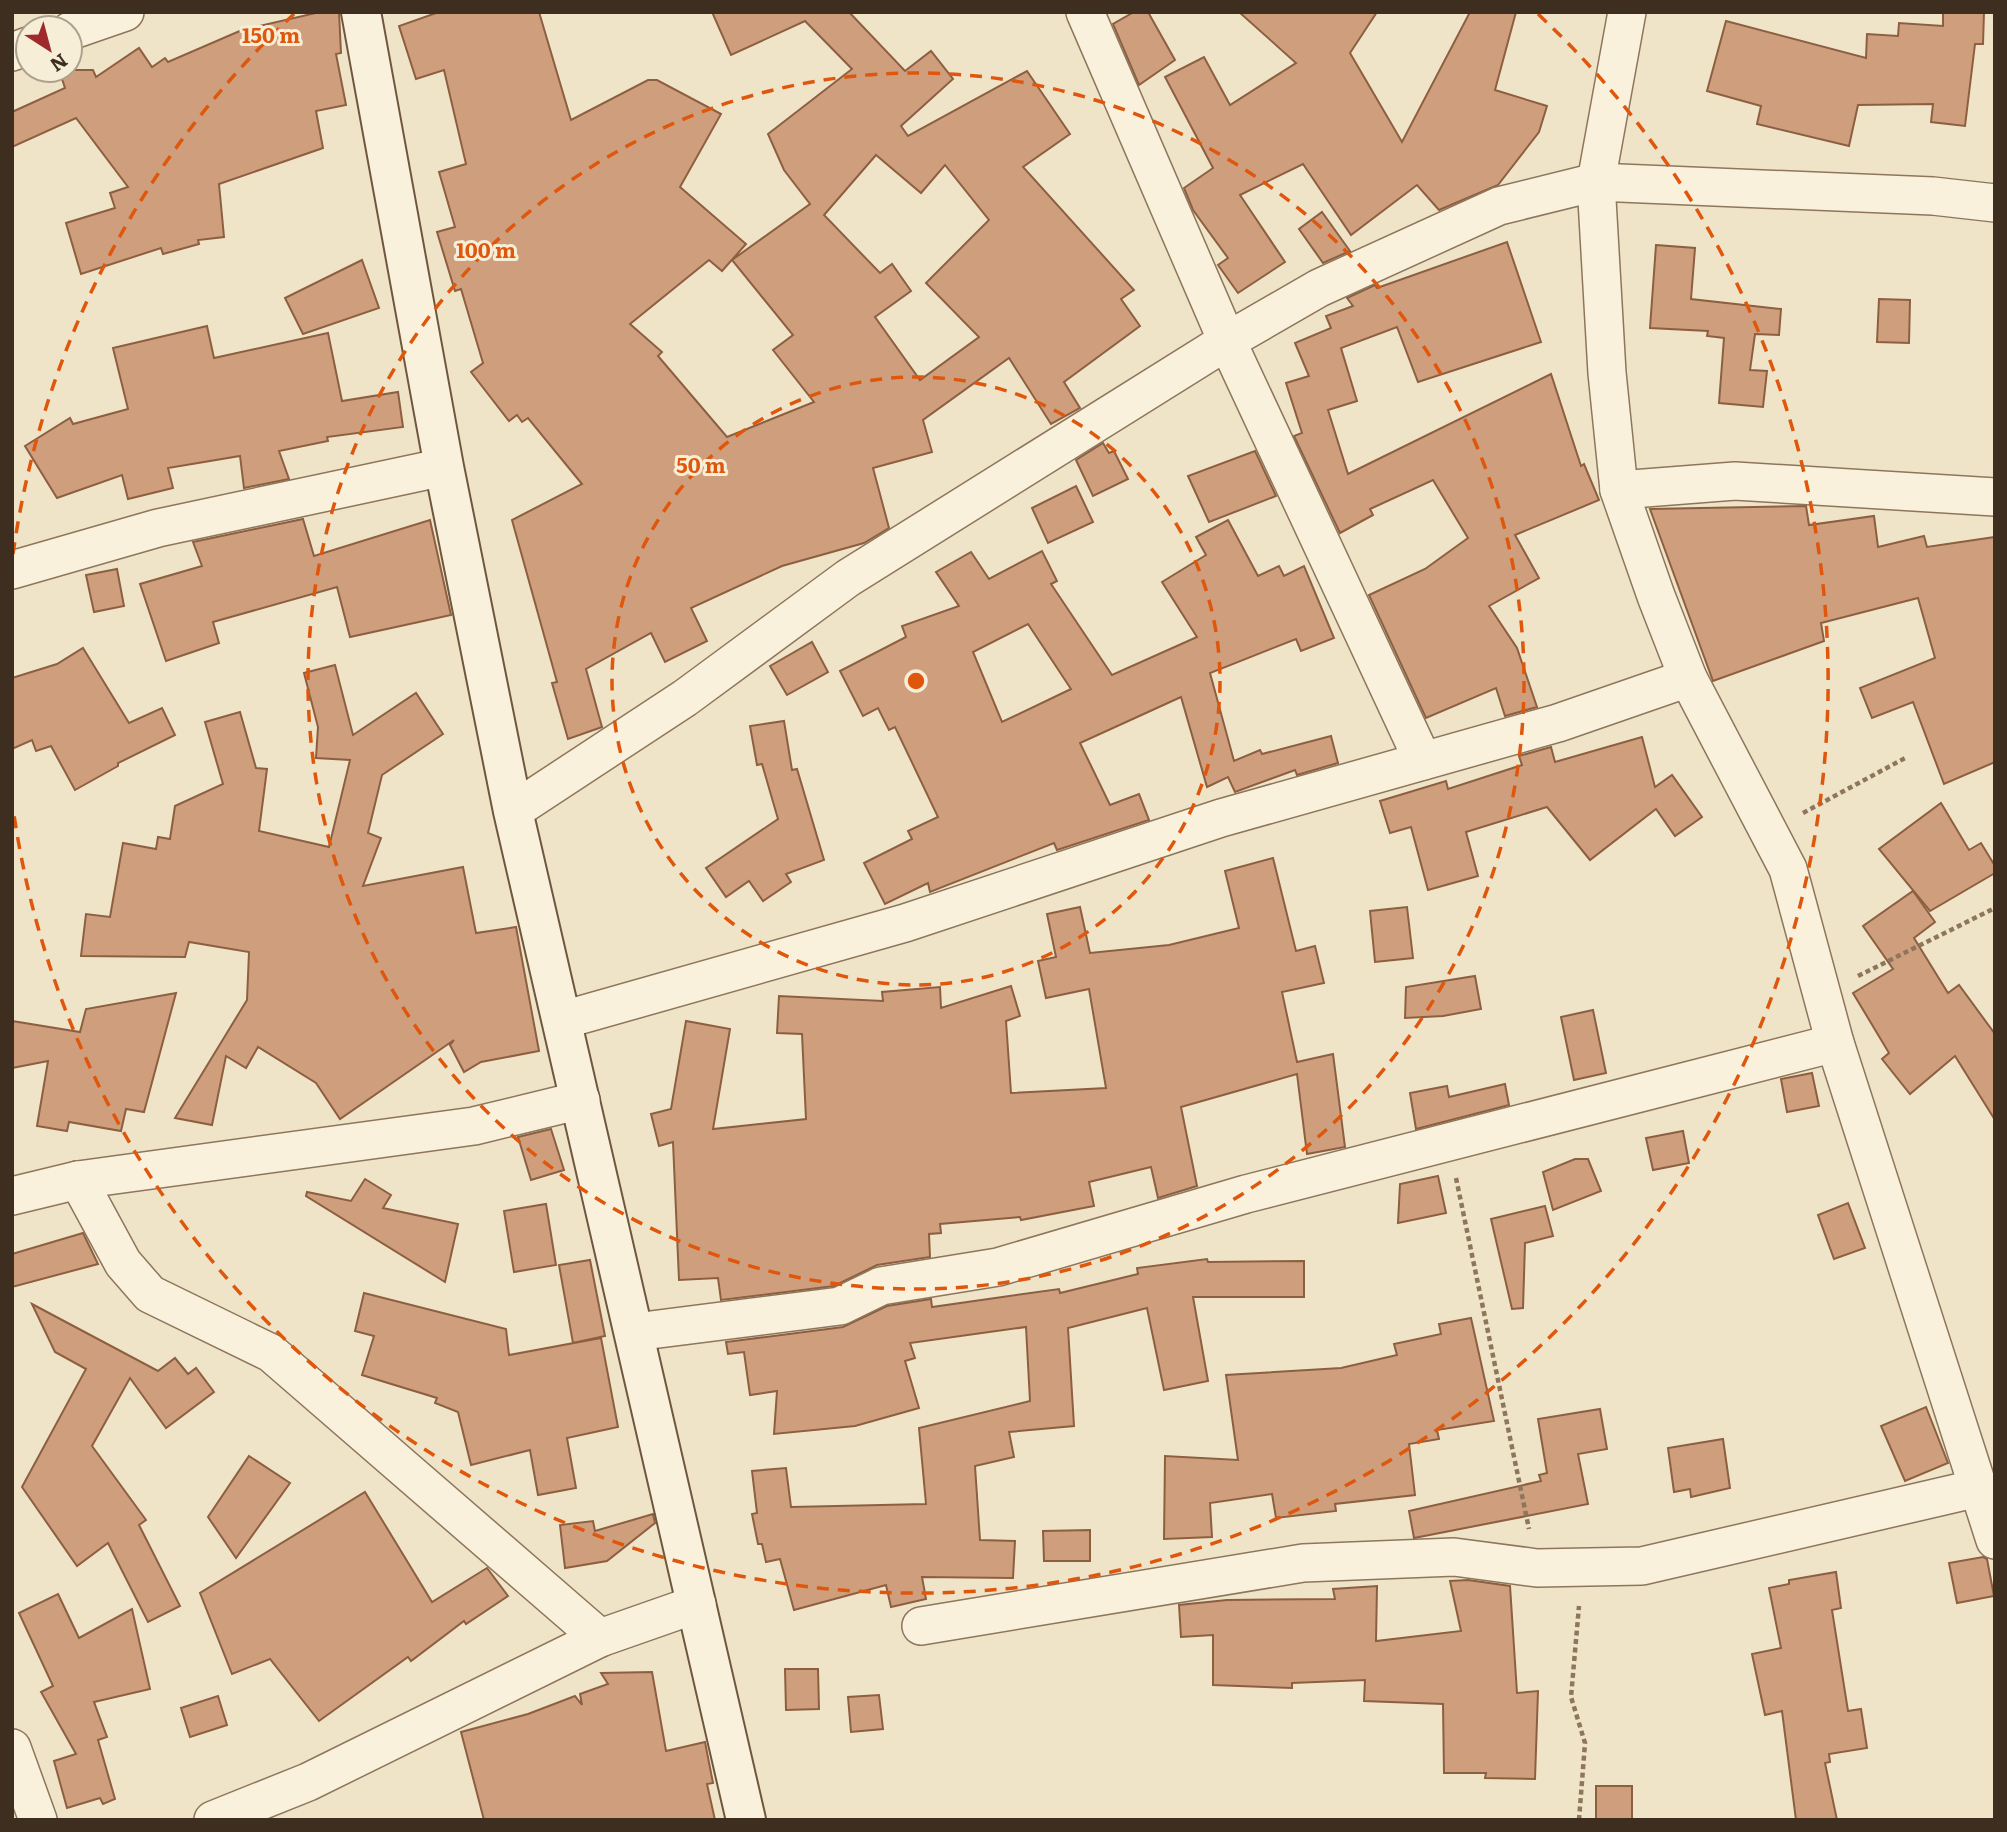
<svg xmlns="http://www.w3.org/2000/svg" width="2007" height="1832" font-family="Literata,serif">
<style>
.building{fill:#cf9f7d;stroke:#8d5f41;stroke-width:2;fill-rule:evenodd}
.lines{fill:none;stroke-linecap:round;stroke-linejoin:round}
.street-casing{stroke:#8d765c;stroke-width:40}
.secondary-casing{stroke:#6f573f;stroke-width:42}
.path{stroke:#8d765c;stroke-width:4.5;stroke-dasharray:5 3.5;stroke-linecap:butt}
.street{stroke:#faf1dc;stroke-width:37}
.secondary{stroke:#faf1dc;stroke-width:38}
.ring{fill:none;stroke:#df570d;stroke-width:3.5;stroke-dasharray:12 9}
.centre{fill:#df570d;stroke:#f7eed8;stroke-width:3.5}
.ring-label{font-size:21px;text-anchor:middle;font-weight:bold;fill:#df570d;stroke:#f7eed8;stroke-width:6;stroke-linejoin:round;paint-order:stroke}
</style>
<rect width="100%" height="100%" fill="#f0e4c8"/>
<g class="building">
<path d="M 320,12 L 339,12 L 341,53 L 336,54 L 346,105 L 316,111 L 323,148 L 219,184 L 224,237 L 198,240 L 199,244 L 163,254 L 161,248 L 81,274 L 66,223 L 115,208 L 110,193 L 128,187 L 76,118 L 12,147 L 12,112 L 65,88 L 59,70 L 93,70 L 96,77 L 139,48 L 152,67 L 165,58 L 168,62 L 242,30 Z"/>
<path d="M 439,12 L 539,12 L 571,120 L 648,80 L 657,80 L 721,114 L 680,187 L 746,244 L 722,271 L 709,260 L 630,324 L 662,352 L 658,356 L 727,437 L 814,402 L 773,350 L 793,335 L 732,260 L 810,204 L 784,170 L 768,134 L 852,69 L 805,21 L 731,55 L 712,12 L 849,12 L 905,71 L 931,51 L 953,79 L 901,126 L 908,136 L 1027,71 L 1070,134 L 1023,167 L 1134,290 L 1121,299 L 1140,326 L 1064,382 L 1080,408 L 1051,424 L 1009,358 L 923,420 L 932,452 L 873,468 L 889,528 L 864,543 L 782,566 L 691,608 L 707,641 L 665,662 L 651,633 L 586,669 L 602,727 L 568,739 L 552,683 L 557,682 L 512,520 L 582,484 L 528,418 L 522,422 L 517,415 L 509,421 L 471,372 L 483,363 L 461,289 L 455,291 L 437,232 L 455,227 L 439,172 L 466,164 L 444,70 L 416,79 L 399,26 ZM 876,155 L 921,193 L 945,165 L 989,220 L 926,283 L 979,337 L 920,380 L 875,317 L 911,291 L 892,264 L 880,273 L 824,215 Z"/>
<path d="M 1134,12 L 1148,12 L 1175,60 L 1139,85 L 1113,24 Z"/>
<path d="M 1239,12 L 1377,12 L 1350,53 L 1402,142 L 1470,12 L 1516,12 L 1495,90 L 1547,106 L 1539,132 L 1498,185 L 1439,210 L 1417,185 L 1351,235 L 1303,164 L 1240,195 L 1285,262 L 1238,293 L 1218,265 L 1228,258 L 1193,210 L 1184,188 L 1213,168 L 1165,77 L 1204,57 L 1230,105 L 1296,63 Z"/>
<path d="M 1943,12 L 1984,12 L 1983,44 L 1975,44 L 1965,126 L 1931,122 L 1933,104 L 1858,105 L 1849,146 L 1757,124 L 1761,106 L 1707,91 L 1726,21 L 1866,58 L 1867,34 L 1898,36 L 1899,23 L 1943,26 Z"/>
<path d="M 1322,212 L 1350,251 L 1323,263 L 1299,229 Z"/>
<path d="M 1507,242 L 1541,342 L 1418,382 L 1397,327 L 1341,348 L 1357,401 L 1328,410 L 1348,474 L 1551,374 L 1581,466 L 1584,464 L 1599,500 L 1515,535 L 1539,578 L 1489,606 L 1517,648 L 1537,707 L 1505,716 L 1496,688 L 1426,718 L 1369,595 L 1425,569 L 1468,538 L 1433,480 L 1370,509 L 1373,515 L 1340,533 L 1294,436 L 1302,433 L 1286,383 L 1309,376 L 1295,343 L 1331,328 L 1326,316 L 1353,306 L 1347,298 L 1375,285 L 1377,288 Z"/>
<path d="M 1656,245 L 1695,248 L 1691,299 L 1781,309 L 1779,335 L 1755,334 L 1750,370 L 1767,371 L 1763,407 L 1719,403 L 1724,338 L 1707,336 L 1708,331 L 1650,328 Z"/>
<path d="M 362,260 L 379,308 L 303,334 L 285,298 Z"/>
<path d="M 1879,299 L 1910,300 L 1909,343 L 1877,342 Z"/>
<path d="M 207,326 L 214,358 L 328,333 L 342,401 L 398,392 L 403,427 L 327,437 L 328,441 L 279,451 L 289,479 L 244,488 L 240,456 L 168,468 L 173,488 L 128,499 L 122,475 L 57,498 L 25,446 L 70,418 L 73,424 L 128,409 L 113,348 Z"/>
<path d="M 1103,443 L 1109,453 L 1114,451 L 1128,479 L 1093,496 L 1076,460 Z"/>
<path d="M 1255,451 L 1276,496 L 1209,522 L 1188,476 Z"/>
<path d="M 1076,486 L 1093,522 L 1048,543 L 1032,508 Z"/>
<path d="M 1806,506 L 1809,525 L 1874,516 L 1878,547 L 1924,536 L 1927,547 L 1995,537 L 1995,762 L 1944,784 L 1913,702 L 1872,718 L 1860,688 L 1935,658 L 1918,598 L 1821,623 L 1824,641 L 1713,681 L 1650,509 Z"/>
<path d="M 303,519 L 314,556 L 430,520 L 451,615 L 350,637 L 337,587 L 213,622 L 219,643 L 166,661 L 140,584 L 202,566 L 193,542 Z"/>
<path d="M 1228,520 L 1258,576 L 1279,566 L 1284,576 L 1304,566 L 1334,638 L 1301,651 L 1296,639 L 1210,673 L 1234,761 L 1260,750 L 1262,754 L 1331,736 L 1338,763 L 1297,775 L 1295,770 L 1235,792 L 1228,777 L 1207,787 L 1181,697 L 1080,743 L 1110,805 L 1139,794 L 1149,820 L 1057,850 L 1054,843 L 930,892 L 928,883 L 885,904 L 864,863 L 912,839 L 908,831 L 938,817 L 895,727 L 889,730 L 878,708 L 863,716 L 840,671 L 906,637 L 902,626 L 959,606 L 936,572 L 971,552 L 989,579 L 1042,551 L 1057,581 L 1051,584 L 1112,675 L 1197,637 L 1162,582 L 1206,555 L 1196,537 ZM 1028,624 L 1071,689 L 1002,722 L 973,652 Z"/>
<path d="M 117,569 L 124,606 L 94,612 L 86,575 Z"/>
<path d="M 812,642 L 828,672 L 787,695 L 770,666 Z"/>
<path d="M 83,648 L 129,723 L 162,708 L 175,735 L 118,763 L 118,766 L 75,790 L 51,746 L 36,751 L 32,740 L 12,749 L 12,678 L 57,664 Z"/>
<path d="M 335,665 L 353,735 L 416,693 L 443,734 L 382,775 L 368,833 L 381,838 L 363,886 L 463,867 L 476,933 L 516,927 L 539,1051 L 481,1062 L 464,1072 L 450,1045 L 454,1040 L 340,1119 L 316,1083 L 258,1047 L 246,1068 L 226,1056 L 212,1125 L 175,1118 L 247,1000 L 249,952 L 189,942 L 185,957 L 81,956 L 86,914 L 110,917 L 123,843 L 156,849 L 158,837 L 170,839 L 175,806 L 223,784 L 205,722 L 240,712 L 256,768 L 267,769 L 259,831 L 329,847 L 350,760 L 316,758 L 318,727 L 304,673 Z"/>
<path d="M 784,721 L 792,770 L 797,769 L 824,860 L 786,874 L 791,882 L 763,901 L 749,881 L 726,897 L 706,868 L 778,819 L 762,764 L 757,765 L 750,726 Z"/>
<path d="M 1642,737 L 1655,787 L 1672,775 L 1702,817 L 1675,836 L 1656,809 L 1590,860 L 1547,807 L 1466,832 L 1478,876 L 1428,890 L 1411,827 L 1390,833 L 1380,801 L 1446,781 L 1448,789 L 1522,765 L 1519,756 L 1551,747 L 1555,762 Z"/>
<path d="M 1941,803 L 1969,850 L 1981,843 L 1995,866 L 1995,873 L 1930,911 L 1879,849 Z"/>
<path d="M 1273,858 L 1296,951 L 1315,946 L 1324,983 L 1282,992 L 1297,1062 L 1333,1054 L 1345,1147 L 1307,1154 L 1297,1074 L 1181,1107 L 1197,1186 L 1158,1198 L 1151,1167 L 1089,1182 L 1094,1206 L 1021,1220 L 1020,1217 L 940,1224 L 941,1233 L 929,1234 L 930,1257 L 877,1265 L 834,1286 L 721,1300 L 718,1278 L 679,1280 L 673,1142 L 659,1146 L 651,1114 L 671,1109 L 686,1021 L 730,1029 L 713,1129 L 806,1119 L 802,1034 L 777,1033 L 779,996 L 883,1001 L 882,992 L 940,987 L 941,1008 L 1011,986 L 1020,1016 L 1006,1021 L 1011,1093 L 1106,1088 L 1089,989 L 1046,998 L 1038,961 L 1056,957 L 1047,914 L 1080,907 L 1090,953 L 1169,945 L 1239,928 L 1225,871 Z"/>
<path d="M 1913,891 L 1935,922 L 1914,938 L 1948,993 L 1959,985 L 1995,1034 L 1995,1120 L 1955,1056 L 1910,1094 L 1882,1059 L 1889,1053 L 1853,993 L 1893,969 L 1863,926 Z"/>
<path d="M 1407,907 L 1413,958 L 1375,962 L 1370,911 Z"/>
<path d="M 1475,976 L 1481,1009 L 1443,1016 L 1405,1018 L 1406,987 Z"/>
<path d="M 176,993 L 144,1112 L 126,1109 L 121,1131 L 69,1122 L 67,1131 L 37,1126 L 48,1061 L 12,1068 L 12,1021 L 80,1032 L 86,1009 Z"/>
<path d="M 1593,1010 L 1606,1073 L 1574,1080 L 1561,1017 Z"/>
<path d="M 1812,1073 L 1819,1106 L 1787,1112 L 1781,1079 Z"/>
<path d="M 1505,1084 L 1509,1105 L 1416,1129 L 1410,1093 L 1447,1086 L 1449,1097 Z"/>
<path d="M 551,1129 L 564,1170 L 531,1180 L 518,1137 Z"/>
<path d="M 1683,1131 L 1689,1163 L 1653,1170 L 1646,1138 Z"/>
<path d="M 1575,1159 L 1588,1159 L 1601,1191 L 1553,1210 L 1543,1172 Z"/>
<path d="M 1438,1176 L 1446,1213 L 1398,1223 L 1400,1184 Z"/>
<path d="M 365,1179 L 391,1195 L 383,1208 L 458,1224 L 445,1282 L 306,1196 L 307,1192 L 351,1201 Z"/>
<path d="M 1848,1203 L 1865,1248 L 1834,1259 L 1818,1215 Z"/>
<path d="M 546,1204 L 556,1265 L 514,1272 L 504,1211 Z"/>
<path d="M 1545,1206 L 1553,1236 L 1525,1243 L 1523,1308 L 1512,1309 L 1491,1219 Z"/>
<path d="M 83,1233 L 98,1264 L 12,1287 L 12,1254 Z"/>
<path d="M 1207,1259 L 1208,1262 L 1304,1261 L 1304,1297 L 1193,1297 L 1208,1381 L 1164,1390 L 1147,1308 L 1068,1328 L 1074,1426 L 1009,1432 L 1014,1457 L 975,1466 L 980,1540 L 1015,1541 L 1013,1578 L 922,1577 L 926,1599 L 891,1607 L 886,1585 L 794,1610 L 780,1559 L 766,1562 L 762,1544 L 758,1544 L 752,1514 L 757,1513 L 752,1471 L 786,1468 L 791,1507 L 926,1504 L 919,1428 L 1030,1401 L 1026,1327 L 910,1343 L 915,1358 L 905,1361 L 919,1408 L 855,1426 L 774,1434 L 777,1391 L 750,1395 L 744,1352 L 728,1354 L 726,1342 L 843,1327 L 887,1306 L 931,1299 L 932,1307 L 1059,1289 L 1060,1293 L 1138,1274 L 1137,1268 Z"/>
<path d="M 590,1260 L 605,1336 L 573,1343 L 559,1265 Z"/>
<path d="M 364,1293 L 506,1329 L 509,1355 L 601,1338 L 618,1427 L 567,1438 L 576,1488 L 538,1495 L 530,1450 L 471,1465 L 458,1412 L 435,1403 L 437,1398 L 362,1375 L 374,1336 L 355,1331 Z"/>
<path d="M 32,1304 L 158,1371 L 175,1358 L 188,1374 L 196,1368 L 214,1392 L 166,1428 L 130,1378 L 92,1446 L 146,1520 L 139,1525 L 180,1606 L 148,1622 L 108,1543 L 77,1566 L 22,1487 L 86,1369 L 55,1352 Z"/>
<path d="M 1471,1318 L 1494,1421 L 1437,1430 L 1439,1439 L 1409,1444 L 1415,1495 L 1335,1504 L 1336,1511 L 1276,1518 L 1272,1494 L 1210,1503 L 1212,1537 L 1164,1539 L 1165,1456 L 1238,1460 L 1226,1375 L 1341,1368 L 1397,1355 L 1394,1344 L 1441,1334 L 1439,1324 Z"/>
<path d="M 1926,1407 L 1948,1463 L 1905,1481 L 1881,1426 Z"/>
<path d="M 1600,1409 L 1607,1449 L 1578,1454 L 1588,1504 L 1414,1538 L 1409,1511 L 1541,1481 L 1539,1475 L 1547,1473 L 1538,1419 Z"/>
<path d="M 1723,1439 L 1730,1488 L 1691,1497 L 1690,1489 L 1674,1492 L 1668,1448 Z"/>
<path d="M 249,1456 L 290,1483 L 236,1558 L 208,1517 Z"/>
<path d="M 365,1492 L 432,1602 L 487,1568 L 508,1596 L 466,1624 L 464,1621 L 411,1661 L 408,1657 L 319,1721 L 270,1659 L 232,1674 L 200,1593 Z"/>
<path d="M 653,1514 L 655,1523 L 607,1561 L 565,1568 L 560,1525 L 593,1521 L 595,1531 Z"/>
<path d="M 1090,1530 L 1090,1561 L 1044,1561 L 1043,1531 Z"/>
<path d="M 1983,1557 L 1987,1559 L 1994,1596 L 1957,1603 L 1949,1563 Z"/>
<path d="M 1836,1572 L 1841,1608 L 1832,1610 L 1848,1711 L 1861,1709 L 1867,1748 L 1829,1754 L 1830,1762 L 1825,1763 L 1837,1820 L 1796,1820 L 1782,1711 L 1765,1715 L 1752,1654 L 1781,1648 L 1769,1588 L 1789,1584 L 1789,1580 Z"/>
<path d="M 1468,1580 L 1510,1586 L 1517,1693 L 1538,1691 L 1535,1779 L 1485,1778 L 1486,1773 L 1444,1773 L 1443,1704 L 1364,1701 L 1365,1680 L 1292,1683 L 1292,1688 L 1213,1685 L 1213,1635 L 1181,1637 L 1179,1605 L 1227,1600 L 1335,1599 L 1333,1589 L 1377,1586 L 1376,1641 L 1461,1631 L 1450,1581 Z"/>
<path d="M 58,1594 L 79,1638 L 132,1609 L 150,1689 L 94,1702 L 107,1737 L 98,1740 L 115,1799 L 103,1804 L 100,1798 L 67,1808 L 54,1761 L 76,1754 L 41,1692 L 53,1686 L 19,1613 Z"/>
<path d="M 785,1669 L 818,1669 L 819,1709 L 786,1710 Z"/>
<path d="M 652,1672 L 666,1751 L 705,1742 L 713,1783 L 707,1784 L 715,1820 L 484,1820 L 461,1732 L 528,1714 L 575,1696 L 582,1705 L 580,1694 L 608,1684 L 601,1673 Z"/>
<path d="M 879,1695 L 883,1729 L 851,1732 L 848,1697 Z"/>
<path d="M 218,1696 L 227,1725 L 190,1737 L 181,1708 Z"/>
<rect x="1596" y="1786" width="36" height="34"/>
</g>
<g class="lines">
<g class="street-casing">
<g id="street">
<path d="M 1085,12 L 1227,341 L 1423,761"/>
<path d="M 1627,12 L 1596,182 L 1607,373 L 1619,490 L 1656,596 L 1688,678 L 1788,869 L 1835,1043 L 1995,1540"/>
<path d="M 70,31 L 125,12"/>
<path d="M 12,52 L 28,46"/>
<path d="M 1619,490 L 1735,481 L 1995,497"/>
<path d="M 12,570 L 158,528 L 444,467"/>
<path d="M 513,811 L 685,698 L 848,578 L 1227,341 L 1319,288 L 1499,206 L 1596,182 L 1933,196 L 1995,203"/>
<path d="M 563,1020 L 905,923 L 1221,818 L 1558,723 L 1688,678"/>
<path d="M 78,1180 L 123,1263 L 150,1294 L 271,1353 L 600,1638"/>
<path d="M 12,1196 L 78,1180 L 474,1126 L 581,1100"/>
<path d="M 635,1332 L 840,1306 L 881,1286 L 998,1267 L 1246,1194 L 1835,1043"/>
<path d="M 921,1626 L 1303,1563 L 1454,1557 L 1537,1568 L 1642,1566 L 1978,1488"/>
<path d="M 12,1748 L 38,1820"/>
<path d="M 213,1820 L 308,1782 L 600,1638 L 697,1604"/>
</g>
</g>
<g class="secondary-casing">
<path id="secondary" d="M 361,12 L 444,467 L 513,811 L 746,1820"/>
</g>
<g class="path">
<path d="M 1803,813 L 1907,757"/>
<path d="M 1858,976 L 1995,908"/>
<path d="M 1456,1178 L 1529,1529"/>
<path d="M 1579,1820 L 1585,1743 L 1571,1697 L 1579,1606"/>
</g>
<use href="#street" class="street"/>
<use href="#secondary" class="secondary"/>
</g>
<g class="ring">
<circle cx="916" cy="681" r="304"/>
<circle cx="916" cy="681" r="608"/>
<path d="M13 554A912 912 0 0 1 294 14M1538 14A912 912 0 1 1 13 808"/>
</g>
<circle cx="916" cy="681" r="10" class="centre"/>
<g class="ring-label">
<text x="271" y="43">150 m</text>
<text x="486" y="258">100 m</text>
<text x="701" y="473">50 m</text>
</g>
<rect width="2007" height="1832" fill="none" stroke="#3d2e20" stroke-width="28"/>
<g transform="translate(49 49) rotate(144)"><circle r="33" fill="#f7eed8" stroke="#ada18e" stroke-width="2"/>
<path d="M0-5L12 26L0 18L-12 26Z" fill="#9e2a2b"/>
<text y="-10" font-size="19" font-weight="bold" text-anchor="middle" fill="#3d2e20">N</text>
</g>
</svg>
